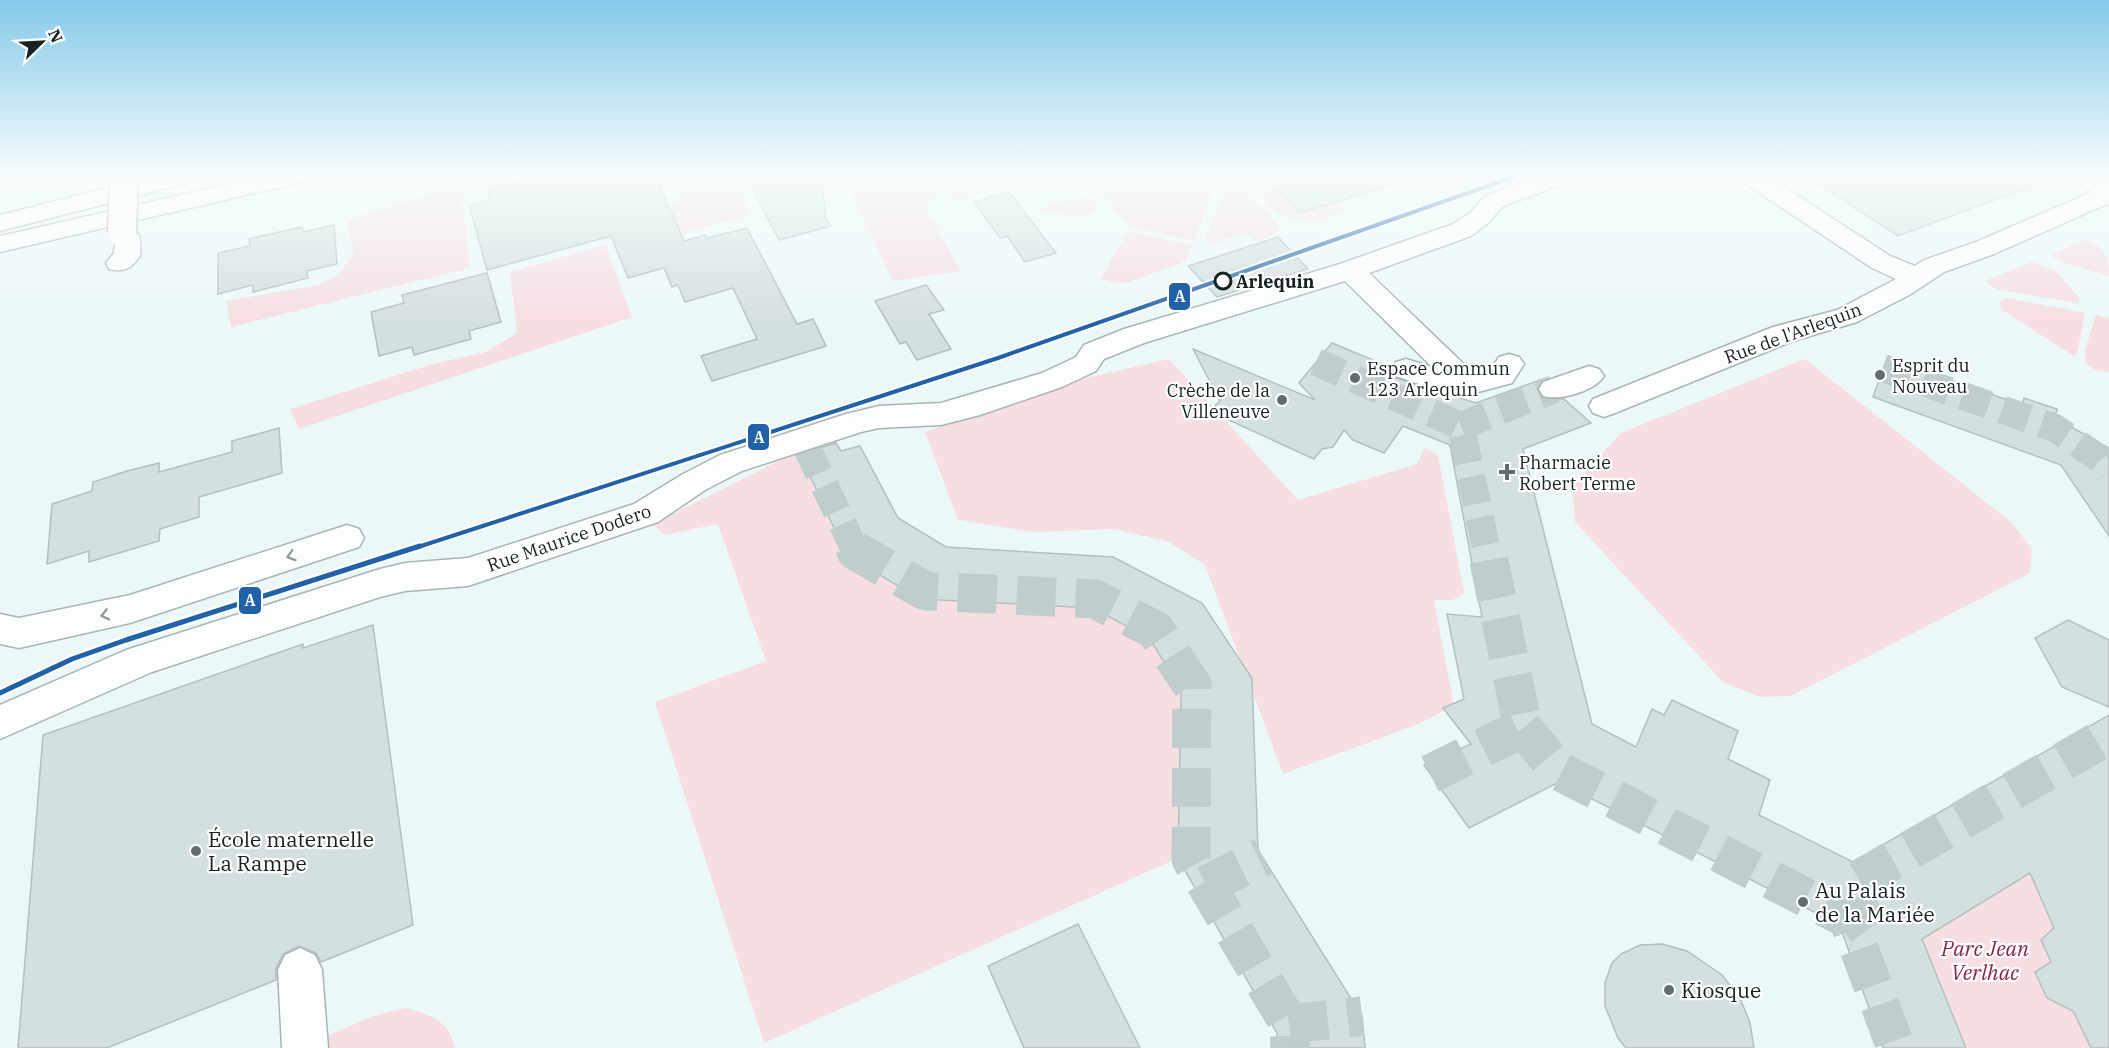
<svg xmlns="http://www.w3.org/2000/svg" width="2109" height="1048" font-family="'IBM Plex Serif',serif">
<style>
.green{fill:#f6dee3}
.building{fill:#d4dfdf;stroke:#b4bfc0;stroke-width:1.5}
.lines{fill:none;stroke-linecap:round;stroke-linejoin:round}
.minor-tunnel-far1{stroke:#c1cdcd;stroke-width:28;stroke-dasharray:28 14;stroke-linecap:butt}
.minor-tunnel{stroke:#c1cdcd;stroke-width:39;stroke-dasharray:39 20;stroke-linecap:butt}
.minor-casing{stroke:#a9b4b4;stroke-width:3}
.major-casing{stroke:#a9b4b4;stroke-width:3}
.minor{fill:#fcfefe;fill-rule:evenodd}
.major{fill:#fcfefe;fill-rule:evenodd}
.minor-bridge-casing{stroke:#a9b4b4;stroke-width:31;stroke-linecap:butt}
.minor-bridge{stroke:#fcfefe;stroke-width:28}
.tram-1-far1-casing{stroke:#fff;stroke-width:8}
.tram-1-casing{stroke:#fff;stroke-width:10}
.tram-1-far1{stroke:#2061a7;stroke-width:4}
.tram-1{stroke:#2061a7;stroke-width:5}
.oneway{stroke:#949b9b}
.stop-dot{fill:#fff;stroke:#162121;stroke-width:3}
.poi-dot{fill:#616c6c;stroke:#fff;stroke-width:2}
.labels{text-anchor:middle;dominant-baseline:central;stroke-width:4.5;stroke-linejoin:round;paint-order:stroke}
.stop-label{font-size:18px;font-weight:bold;fill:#162121;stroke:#fff;text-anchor:start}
.street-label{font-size:18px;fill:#162121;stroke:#fff}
.poi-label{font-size:18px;fill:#162121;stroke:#fff;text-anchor:start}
.near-poi-label{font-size:21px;fill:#162121;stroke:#fff;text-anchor:start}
.near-park-label{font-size:21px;font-style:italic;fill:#8b2445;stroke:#fff}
.line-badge{stroke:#fff;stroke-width:2}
.badge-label{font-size:16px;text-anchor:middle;font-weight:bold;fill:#fff}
</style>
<rect width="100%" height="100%" fill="#ecf8f8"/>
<g class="green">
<path d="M 803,176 L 950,176 L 925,208 L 961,271 L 893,281 L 849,189 L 817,198 Z"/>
<path d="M 965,176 L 1040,176 L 942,204 Z"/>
<path d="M 1142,176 L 1194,176 L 1212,194 L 1194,241 L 1130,227 L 1097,189 Z"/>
<path d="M 1240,176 L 1276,176 L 1286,186 L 1276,190 L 1300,213 L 1337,202 L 1344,208 L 1343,212 C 1283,232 1281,217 1240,176 Z"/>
<path d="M 1232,179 L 1280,226 L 1277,233 L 1255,241 L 1246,232 L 1211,244 L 1206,238 L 1228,180 Z"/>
<path d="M 733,181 L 752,214 L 676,235 L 662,218 L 686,190 Z"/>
<path d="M 460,184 L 470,268 L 231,327 L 226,301 L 319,285 L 339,274 L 354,253 L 347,220 Z"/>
<path d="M 1088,195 L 1098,206 C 1084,224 1058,213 1039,209 Z"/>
<path d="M 1128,231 L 1191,245 L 1192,245 L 1186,259 L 1182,263 L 1123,284 L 1101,279 Z"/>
<path d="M 2083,240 C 2104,243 2109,258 2109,276 L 2061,262 L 2053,257 L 2052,254 Z"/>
<path d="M 605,245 L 632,317 L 299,429 L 290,409 L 433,364 L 486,352 L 517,333 L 510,272 Z"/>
<path d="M 2032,262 L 2055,270 L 2080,299 L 2078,303 L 1996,289 L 1987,283 L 1987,280 Z"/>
<path d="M 2006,298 L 2085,313 L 2077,354 L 2074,356 L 2001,309 L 1999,301 Z"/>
<path d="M 2096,315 L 2109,318 L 2109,372 L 2096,370 L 2086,364 L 2085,350 Z"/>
<path d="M 1169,359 L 1298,500 L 1417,464 L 1424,448 L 1438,455 L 1464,593 L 1453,600 L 1434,600 L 1454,706 L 1416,725 L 1283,774 L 1205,565 L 1169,542 L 1115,529 L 1034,532 L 958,520 L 925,432 L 1086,378 Z"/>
<path d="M 1805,359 L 2011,522 L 2032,549 L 2030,573 L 1791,696 L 1761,697 L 1724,683 L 1575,522 L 1572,486 L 1621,433 Z"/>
<path d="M 798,451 L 846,554 L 919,599 L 1093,608 L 1149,638 L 1181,689 L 1178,858 L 764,1043 L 655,702 L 766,661 L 718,524 L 665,535 L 653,524 Z"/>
<path d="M 2058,856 L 2054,928 L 2041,940 L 2051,962 L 2035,973 L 2047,998 L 2073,1012 L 2089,1044 L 2096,1048 L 1966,1048 L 1924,944 L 1924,936 Z"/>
<path d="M 406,1008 C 432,1015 448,1020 455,1048 L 298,1048 L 373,1016 Z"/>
</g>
<g class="building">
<path d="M 540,176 L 655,176 L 684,241 L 705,235 L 707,238 L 747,228 L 797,324 L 813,319 L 826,346 L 712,381 L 701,356 L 757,339 L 733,288 L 685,302 L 678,285 L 672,287 L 664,268 L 628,278 L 611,236 L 487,270 L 469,205 L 490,200 L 487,189 Z"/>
<path d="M 746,176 L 821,176 L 826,219 L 831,226 L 779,240 Z"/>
<path d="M 1276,176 L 1398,176 L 1399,183 L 1300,213 L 1276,189 L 1286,186 Z"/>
<path d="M 1805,176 L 2050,176 L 2051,179 L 1898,236 Z"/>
<path d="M 1009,192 L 1056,253 L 1025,262 L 1007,236 L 1000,238 L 974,202 Z"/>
<path d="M 334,225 L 337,264 L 307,271 L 308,278 L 253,292 L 253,285 L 218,294 L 218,253 L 250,246 L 249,239 L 302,227 L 303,232 Z"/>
<path d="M 1278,237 L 1308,269 L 1217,297 L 1188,266 Z"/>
<path d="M 487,273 L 501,322 L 469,331 L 471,339 L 414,355 L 412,347 L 379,356 L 371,312 L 404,303 L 402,295 Z"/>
<path d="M 926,285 L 944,310 L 929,314 L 951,349 L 917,360 L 906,342 L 900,344 L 875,301 Z"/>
<path d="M 1332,343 L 1390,367 L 1395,378 L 1476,403 L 1543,379 L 1537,388 L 1541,397 L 1564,399 L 1591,423 L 1523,449 L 1592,724 L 1636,747 L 1652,709 L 1664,715 L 1672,700 L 1738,731 L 1728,759 L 1770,780 L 1759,815 L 1853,862 L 2109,715 L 2109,1048 L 2091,1048 L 2073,1011 L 2047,998 L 2035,972 L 2051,962 L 2041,940 L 2054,928 L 2030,873 L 1922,939 L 1966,1048 L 1883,1048 L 1840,926 L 1826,918 L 1559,782 L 1469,828 L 1424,765 L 1471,744 L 1443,708 L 1464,699 L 1447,614 L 1482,617 L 1450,445 L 1403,426 L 1384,453 L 1353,440 L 1344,430 L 1333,447 L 1322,449 L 1314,459 L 1209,411 L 1220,401 L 1193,349 L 1315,400 L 1299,383 Z"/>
<path d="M 1887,358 L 2022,405 L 2024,398 L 2057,409 L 2055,418 L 2109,448 L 2109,536 L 2061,465 L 1873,397 Z"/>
<path d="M 279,428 L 282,473 L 199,497 L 199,517 L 160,529 L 159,541 L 89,562 L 89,551 L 47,564 L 52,504 L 92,491 L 93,482 L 127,471 L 159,463 L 159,472 L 232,452 L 232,441 Z"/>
<path d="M 836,443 L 841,451 L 860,446 L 898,518 L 946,547 L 1113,557 L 1202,603 L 1252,678 L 1258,850 L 1362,1016 L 1365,1048 L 1278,1048 L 1277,1033 L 1178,858 L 1181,689 L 1149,638 L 1093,608 L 919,599 L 846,554 L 800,454 Z"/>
<path d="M 2068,620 L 2109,640 L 2109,707 L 2062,687 L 2035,638 Z"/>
<path d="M 373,625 L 413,925 L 321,962 L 316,953 L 299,946 L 283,954 L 276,969 L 276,980 L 107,1048 L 18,1048 L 43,735 L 303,644 L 303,648 Z"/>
<path d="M 1078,924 L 1140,1048 L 1024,1048 L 988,966 Z"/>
<path d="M 1662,944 L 1687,951 L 1722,975 L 1740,998 L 1750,1023 L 1754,1048 L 1626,1048 L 1618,1038 L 1605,1006 L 1605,983 L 1612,963 L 1621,954 L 1640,945 Z"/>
</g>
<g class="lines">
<g class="minor-tunnel-far1">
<path d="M 1316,362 L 1461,426 L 1486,548"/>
<path d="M 1883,368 L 2055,428 L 2100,459 L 2109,472"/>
<path d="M 1461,426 L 1554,389"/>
<path d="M 807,448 L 854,548"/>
</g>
<g class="minor-tunnel">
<path d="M 854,546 L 856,551 L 925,591 L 1095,599 L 1155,630 L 1192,685 L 1191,859 L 1289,1024 L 1290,1048"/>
<path d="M 1523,728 L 1559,771 L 1848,919 L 1896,1048"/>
<path d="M 1430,774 L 1523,728 L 1486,546"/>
<path d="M 1206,885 L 1263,857"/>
<path d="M 1840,926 L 1860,911 L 1855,882 L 2109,735"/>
<path d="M 1289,1024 L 1362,1016"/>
</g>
<g class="minor-casing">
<g id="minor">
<path d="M 1539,176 L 1574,176 L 1571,181 L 1503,206 L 1488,223 L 1471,236 L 1369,273 L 1472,372 L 1491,369 L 1499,357 L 1509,354 L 1519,357 L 1524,364 L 1512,383 L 1467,395 L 1430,388 L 1396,376 L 1391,369 L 1396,362 L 1406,359 L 1432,367 L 1345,281 L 1144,343 L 1104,359 L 1096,371 L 1062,387 L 980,415 L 941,425 L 879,428 L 861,432 L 742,471 L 705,490 L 658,522 L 468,586 L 405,591 L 380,597 L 152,672 L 0,739 L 0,705 L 126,650 L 380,569 L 405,563 L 468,558 L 634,504 L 683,474 L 720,455 L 846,414 L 879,406 L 941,403 L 1042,373 L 1076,357 L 1084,345 L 1124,329 L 1340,264 L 1453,224 L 1470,213 L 1485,196 Z"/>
<path d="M 1739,176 L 1768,176 L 1890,256 L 1915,266 L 1924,260 L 1976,242 L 2092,192 L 2072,181 L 2069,176 L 2100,176 L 2109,181 L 2109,203 L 1994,254 L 1944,272 L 1911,294 L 1857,322 L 1793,341 L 1615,413 L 1604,417 L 1593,413 L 1589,406 L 1593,399 L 1773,327 L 1837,310 L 1896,279 L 1872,268 L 1742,181 Z"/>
<path d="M 122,225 C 142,230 141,237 140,256 C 132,268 124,273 109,269 L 106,263 L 114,253 L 115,240 L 109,233 L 113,227 Z"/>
<path d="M 1589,366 L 1599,369 L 1604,376 C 1595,391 1560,401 1543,396 L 1539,389 L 1543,382 Z"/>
<path d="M 347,525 L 359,529 L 364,538 L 359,547 L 130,623 L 19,648 L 0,644 L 0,614 L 19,618 L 130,595 Z"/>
<path d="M 300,948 L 315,955 L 322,970 L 328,1048 L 282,1048 L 278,970 L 285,955 Z"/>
</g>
</g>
<g class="major-casing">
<g id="major">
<path d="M 156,176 L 198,176 L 195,181 L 0,231 L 0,215 Z"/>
<path d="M 265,176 L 310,176 L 307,181 L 298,183 L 0,252 L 0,236 Z"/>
</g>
</g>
<use href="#minor" class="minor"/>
<use href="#major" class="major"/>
<g class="minor-bridge-casing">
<path id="minor-bridge" d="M 122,233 L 124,176"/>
</g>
<use href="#minor-bridge" class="minor-bridge"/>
<g class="tram-1-far1-casing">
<path id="tram-1-far1" d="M 415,548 L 998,358 L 1516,176"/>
</g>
<g class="tram-1-casing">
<path id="tram-1" d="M 0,693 L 72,659 L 126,640 L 420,546"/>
</g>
<use href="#tram-1-far1" class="tram-1-far1"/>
<use href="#tram-1" class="tram-1"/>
</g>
<defs><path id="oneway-chevron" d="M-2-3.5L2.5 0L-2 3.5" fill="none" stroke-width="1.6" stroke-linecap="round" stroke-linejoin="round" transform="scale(1.5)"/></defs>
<g class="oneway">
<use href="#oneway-chevron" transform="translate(291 556) rotate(162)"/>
<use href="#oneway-chevron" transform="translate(105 615) rotate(166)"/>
</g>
<linearGradient id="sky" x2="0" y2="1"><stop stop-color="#85c9ea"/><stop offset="0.54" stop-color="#f6fcfc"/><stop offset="1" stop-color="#f6fcfc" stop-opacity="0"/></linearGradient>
<rect width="2109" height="323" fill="url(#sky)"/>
<circle class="stop-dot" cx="1223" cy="281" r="8"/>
<g class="poi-dot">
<circle cx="1880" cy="375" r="6"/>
<circle cx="1355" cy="378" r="6"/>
<circle cx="1282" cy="400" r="6"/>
<path d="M1504 463h6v6h6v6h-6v6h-6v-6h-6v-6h6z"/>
<circle cx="196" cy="851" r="6"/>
<circle cx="1803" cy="902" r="6"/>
<circle cx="1669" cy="990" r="6"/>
</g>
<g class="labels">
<g class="stop-label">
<text x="1236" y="281">Arlequin</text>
</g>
<g class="street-label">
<text transform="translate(1793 333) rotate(-20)">Rue de l'Arlequin</text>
<text transform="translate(569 538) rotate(-19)">Rue Maurice Dodero</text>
</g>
<g class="poi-label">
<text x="1892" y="365">Esprit du<tspan x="1892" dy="21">Nouveau</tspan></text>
<text x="1367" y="368">Espace Commun<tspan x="1367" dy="21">123 Arlequin</tspan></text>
<text x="1270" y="390" text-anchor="end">Crèche de la<tspan x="1270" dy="21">Villeneuve</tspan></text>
<text x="1519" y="462">Pharmacie<tspan x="1519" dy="21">Robert Terme</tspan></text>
</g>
<g class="near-poi-label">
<text x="208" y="839">École maternelle<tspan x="208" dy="24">La Rampe</tspan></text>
<text x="1815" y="890">Au Palais<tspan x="1815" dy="24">de la Mariée</tspan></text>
<text x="1681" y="990">Kiosque</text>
</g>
<g class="near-park-label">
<text x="1985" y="948">Parc Jean<tspan x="1985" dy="24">Verlhac</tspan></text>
</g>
</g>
<g class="line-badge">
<rect x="1168" y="282" width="23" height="29" rx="6" fill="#2061a7"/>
<rect x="747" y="423" width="23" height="28" rx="6" fill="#2061a7"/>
<rect x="238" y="586" width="24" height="29" rx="6" fill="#2061a7"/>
</g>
<g class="badge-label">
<text x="1180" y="302">A</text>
<text x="759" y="443">A</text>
<text x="250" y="606">A</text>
</g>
<g transform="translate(42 42) rotate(66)" stroke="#ffffff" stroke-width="4.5" paint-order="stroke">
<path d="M0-4.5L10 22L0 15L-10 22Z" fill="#162121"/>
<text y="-9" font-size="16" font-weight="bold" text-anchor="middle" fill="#162121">N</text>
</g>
</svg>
